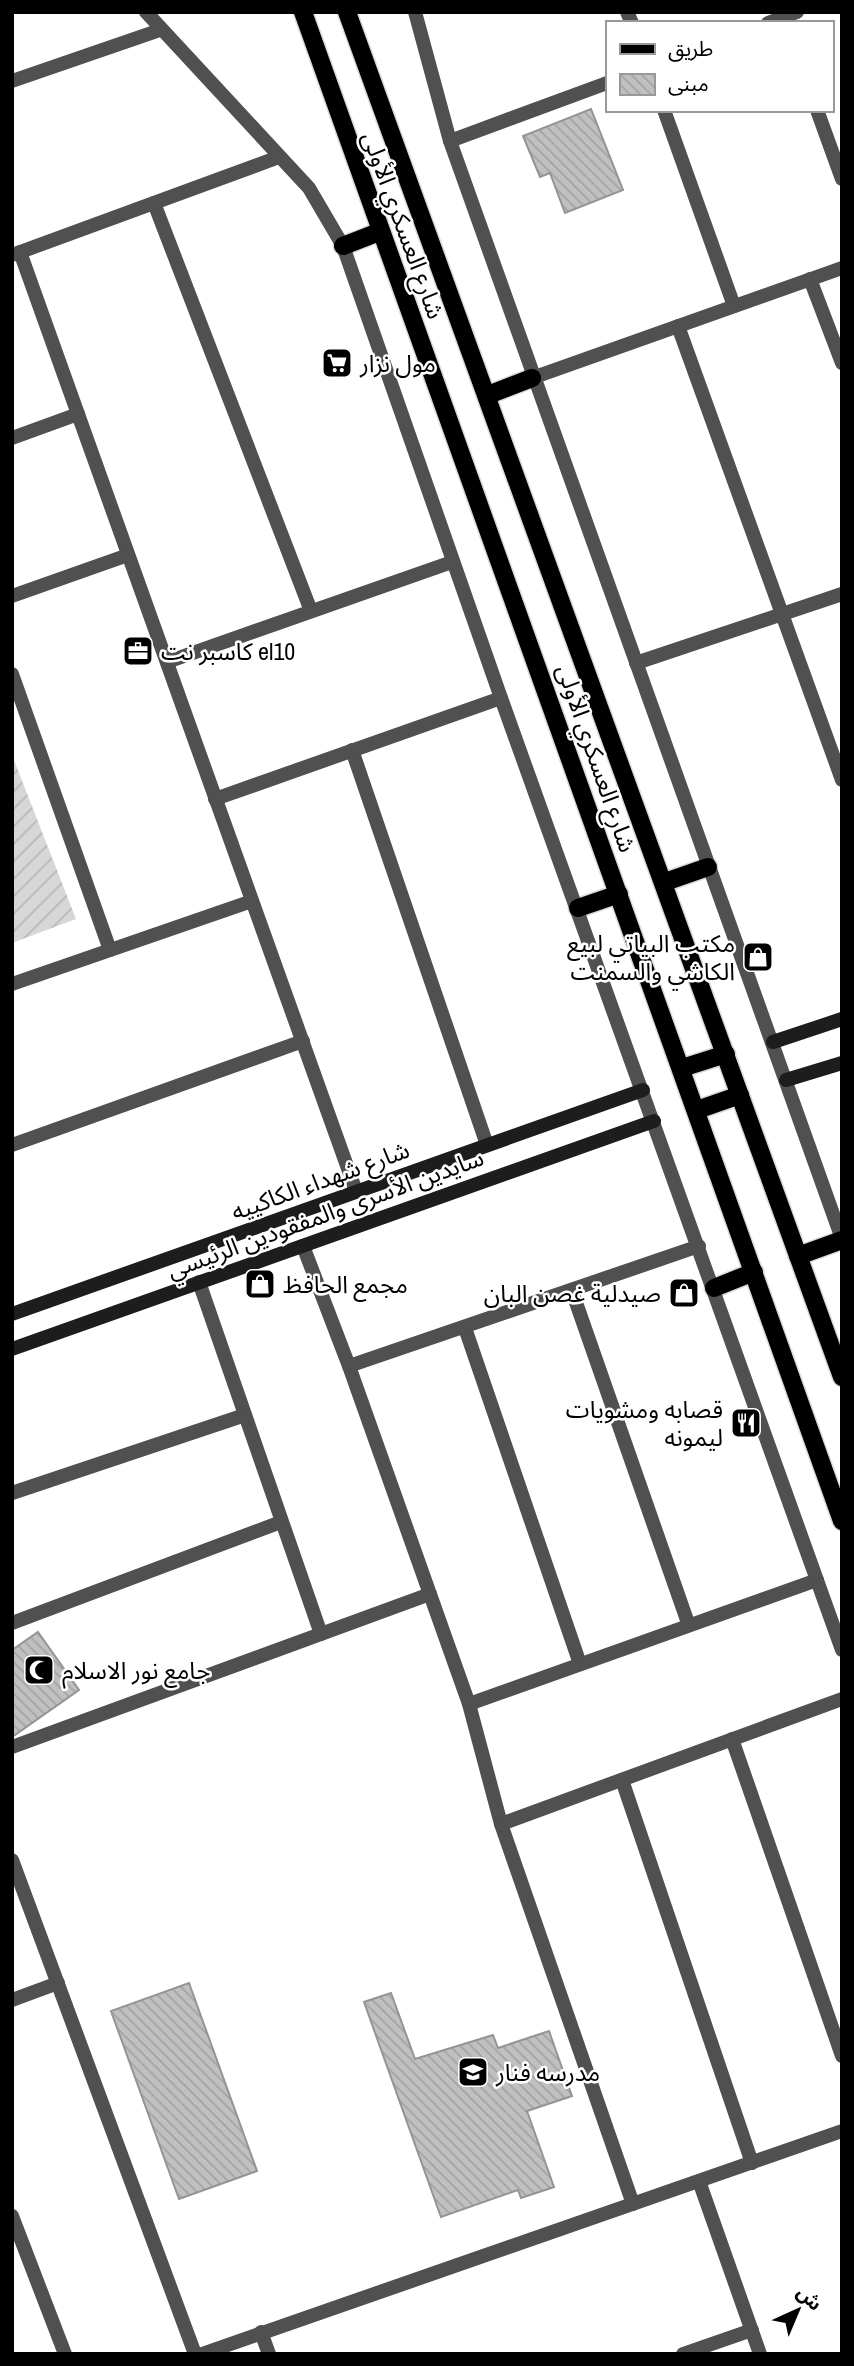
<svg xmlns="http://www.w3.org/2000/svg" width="854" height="2366" font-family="'Archivo Narrow','Noto Sans Arabic',sans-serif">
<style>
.garden{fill:url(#garden-furrows)}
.building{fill:url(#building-back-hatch);stroke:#949494;stroke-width:2}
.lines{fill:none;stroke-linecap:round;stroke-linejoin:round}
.primary-casing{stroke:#dbdbdb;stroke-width:21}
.minor{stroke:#505050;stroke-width:14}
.tertiary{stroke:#505050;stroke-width:14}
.secondary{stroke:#1d1d1d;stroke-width:14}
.primary{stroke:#000;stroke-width:18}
.labels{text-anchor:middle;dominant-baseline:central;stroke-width:5;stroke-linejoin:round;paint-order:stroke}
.street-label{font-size:24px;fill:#000;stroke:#fff}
.poi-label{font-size:24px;fill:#000;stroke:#fff;text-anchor:start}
</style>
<defs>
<pattern id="garden-furrows" width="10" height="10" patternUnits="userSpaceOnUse" patternTransform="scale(1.75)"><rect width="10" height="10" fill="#d7d7d7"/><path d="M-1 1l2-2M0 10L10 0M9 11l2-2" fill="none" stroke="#b7b7b7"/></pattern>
<pattern id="building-back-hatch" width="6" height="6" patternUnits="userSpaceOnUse" patternTransform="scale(1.75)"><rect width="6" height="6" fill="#c0c0c0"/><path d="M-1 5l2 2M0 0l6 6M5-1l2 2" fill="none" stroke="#a3a3a3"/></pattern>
</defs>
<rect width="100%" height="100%" fill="#fff"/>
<path class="garden" d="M 12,755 L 76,919 L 12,943 Z"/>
<g class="building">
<path d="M 591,109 L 623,190 L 565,213 L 550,173 L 540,177 L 523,136 Z"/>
<path d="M 38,1632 L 79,1690 L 12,1737 L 12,1650 Z"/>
<path d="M 189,1983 L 257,2171 L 179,2199 L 111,2011 Z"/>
<path d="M 391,1993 L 415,2059 L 493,2035 L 498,2048 L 549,2031 L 572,2096 L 527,2111 L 554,2187 L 521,2198 L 518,2190 L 441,2217 L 364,2002 Z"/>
</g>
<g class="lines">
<g class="primary-casing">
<g id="primary">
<path d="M 303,12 L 842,1521"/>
<path d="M 347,12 L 842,1377"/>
<path d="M 343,246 L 379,232"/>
<path d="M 488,395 L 532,378"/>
<path d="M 665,882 L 708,867"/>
<path d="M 578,908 L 619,894"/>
<path d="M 682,1068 L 726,1054"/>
<path d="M 697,1110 L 740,1095"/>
<path d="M 798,1256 L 842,1240"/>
<path d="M 714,1288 L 754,1272"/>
</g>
</g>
<g class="minor">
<path d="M 627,12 L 632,23"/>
<path d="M 768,23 L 797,12"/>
<path d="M 12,81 L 160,30"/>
<path d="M 664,110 L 734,306"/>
<path d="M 817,110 L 842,179"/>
<path d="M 450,141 L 607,83"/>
<path d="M 154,203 L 311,611"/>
<path d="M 20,252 L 356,1191"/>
<path d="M 810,279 L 842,363"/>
<path d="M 678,326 L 842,780"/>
<path d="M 532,378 L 842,268"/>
<path d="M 12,438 L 78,414"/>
<path d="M 12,596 L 128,555"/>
<path d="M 167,662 L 452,562"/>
<path d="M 636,663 L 842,594"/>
<path d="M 12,674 L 110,950"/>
<path d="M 352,750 L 487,1145"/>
<path d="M 215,799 L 501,698"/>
<path d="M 12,984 L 252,901"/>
<path d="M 12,1145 L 303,1041"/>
<path d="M 303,1246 L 349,1366 L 469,1704 L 501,1824 L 633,2204"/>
<path d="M 199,1282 L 321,1634"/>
<path d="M 572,1291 L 688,1623"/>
<path d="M 465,1328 L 580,1664"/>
<path d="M 349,1366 L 699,1246"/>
<path d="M 12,1493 L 245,1415"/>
<path d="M 12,1623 L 281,1522"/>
<path d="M 469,1704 L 817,1580"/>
<path d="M 732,1739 L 842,2056"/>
<path d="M 12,1747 L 430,1594"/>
<path d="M 622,1780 L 752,2163"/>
<path d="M 501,1824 L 842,1699"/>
<path d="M 12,1860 L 195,2354"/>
<path d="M 12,2000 L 58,1983"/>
<path d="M 699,2181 L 760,2354"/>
<path d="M 12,2216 L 65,2354"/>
<path d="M 261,2332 L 269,2354"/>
<path d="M 202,2354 L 842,2131"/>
<path d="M 683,2354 L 752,2330"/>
</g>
<g class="tertiary">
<path d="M 146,12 L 309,188 L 343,246 L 501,698 L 842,1650"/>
<path d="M 415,12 L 450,141 L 842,1239"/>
<path d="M 12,255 L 279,157"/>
</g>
<g class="secondary">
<path d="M 773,1042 L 842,1019"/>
<path d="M 786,1080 L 842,1063"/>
<path d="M 12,1314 L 643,1090"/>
<path d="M 12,1349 L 654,1121"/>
</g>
<use href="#primary" class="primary"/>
</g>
<defs>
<g id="supermarket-square" transform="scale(1.575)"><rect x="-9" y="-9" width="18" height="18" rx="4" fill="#000" stroke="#fff"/><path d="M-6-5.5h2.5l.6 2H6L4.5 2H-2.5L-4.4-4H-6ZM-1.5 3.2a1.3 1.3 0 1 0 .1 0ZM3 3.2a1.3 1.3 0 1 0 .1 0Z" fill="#fff"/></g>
<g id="office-square" transform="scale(1.575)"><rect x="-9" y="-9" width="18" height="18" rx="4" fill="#000" stroke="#fff"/><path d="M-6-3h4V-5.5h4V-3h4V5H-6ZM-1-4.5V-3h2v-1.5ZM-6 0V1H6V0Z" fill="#fff"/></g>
<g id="shop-square" transform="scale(1.575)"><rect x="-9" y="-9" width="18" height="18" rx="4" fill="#000" stroke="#fff"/><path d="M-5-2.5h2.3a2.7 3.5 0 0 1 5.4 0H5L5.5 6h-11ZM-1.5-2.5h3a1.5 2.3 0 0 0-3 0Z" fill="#fff"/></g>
<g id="restaurant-square" transform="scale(1.575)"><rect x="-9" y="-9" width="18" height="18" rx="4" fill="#000" stroke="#fff"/><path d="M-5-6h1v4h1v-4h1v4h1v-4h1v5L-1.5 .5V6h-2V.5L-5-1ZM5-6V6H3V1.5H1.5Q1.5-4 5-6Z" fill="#fff"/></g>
<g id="mosque-square" transform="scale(1.575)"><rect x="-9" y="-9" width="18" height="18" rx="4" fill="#000" stroke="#fff"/><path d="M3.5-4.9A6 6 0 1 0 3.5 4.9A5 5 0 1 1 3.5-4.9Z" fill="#fff"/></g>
<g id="school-square" transform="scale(1.575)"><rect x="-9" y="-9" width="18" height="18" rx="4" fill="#000" stroke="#fff"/><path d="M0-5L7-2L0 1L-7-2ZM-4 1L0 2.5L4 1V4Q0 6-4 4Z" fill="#fff"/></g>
</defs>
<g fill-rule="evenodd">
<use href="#supermarket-square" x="337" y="363"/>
<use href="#office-square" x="138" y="651"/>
<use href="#shop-square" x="758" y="957"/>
<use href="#shop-square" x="260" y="1284"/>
<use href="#shop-square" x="684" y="1293"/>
<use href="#restaurant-square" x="746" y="1423"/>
<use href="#mosque-square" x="39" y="1670"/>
<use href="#school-square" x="473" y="2072"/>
</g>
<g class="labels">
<g class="street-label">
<text transform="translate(404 225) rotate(70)">شارع العسكري الأولى</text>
<text transform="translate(597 758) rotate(71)">شارع العسكري الأولى</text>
<text transform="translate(320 1180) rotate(-20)">شارع شهداء الكاكييه</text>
<text transform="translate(325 1213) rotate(-20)">سايدين الأسرى والمفقودين الرئيسي</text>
</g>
<g class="poi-label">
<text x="360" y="363">مول نزار</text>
<text x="161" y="651">كاسبر نت el10</text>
<text x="735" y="943" text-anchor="end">مكتب البياتي لبيع<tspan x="735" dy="28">الكاشي والسمنت</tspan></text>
<text x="283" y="1284">مجمع الحافظ</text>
<text x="661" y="1293" text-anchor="end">صيدلية غصن البان</text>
<text x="723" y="1409" text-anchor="end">قصابه ومشويات<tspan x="723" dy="28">ليمونه</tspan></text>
<text x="62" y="1670">جامع نور الاسلام</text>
<text x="496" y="2072">مدرسه فنار</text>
</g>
</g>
<rect width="854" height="2366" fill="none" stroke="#000000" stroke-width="28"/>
<rect x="606" y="21" width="228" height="91" fill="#ffffff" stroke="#999999" stroke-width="2"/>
<rect x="620" y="44" width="35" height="10" fill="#000000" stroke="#999999" stroke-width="2"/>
<text x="668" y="56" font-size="21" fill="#000000">طريق</text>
<rect x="620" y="74" width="35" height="21" fill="url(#building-back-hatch)" stroke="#999999" stroke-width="2"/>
<text x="668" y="91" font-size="21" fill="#000000">مبنى</text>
<g transform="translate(798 2310) rotate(44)" stroke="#ffffff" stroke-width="5" paint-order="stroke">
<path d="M0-5L12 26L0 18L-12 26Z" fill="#000000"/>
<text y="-10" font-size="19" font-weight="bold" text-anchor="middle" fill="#000000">ش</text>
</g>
</svg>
